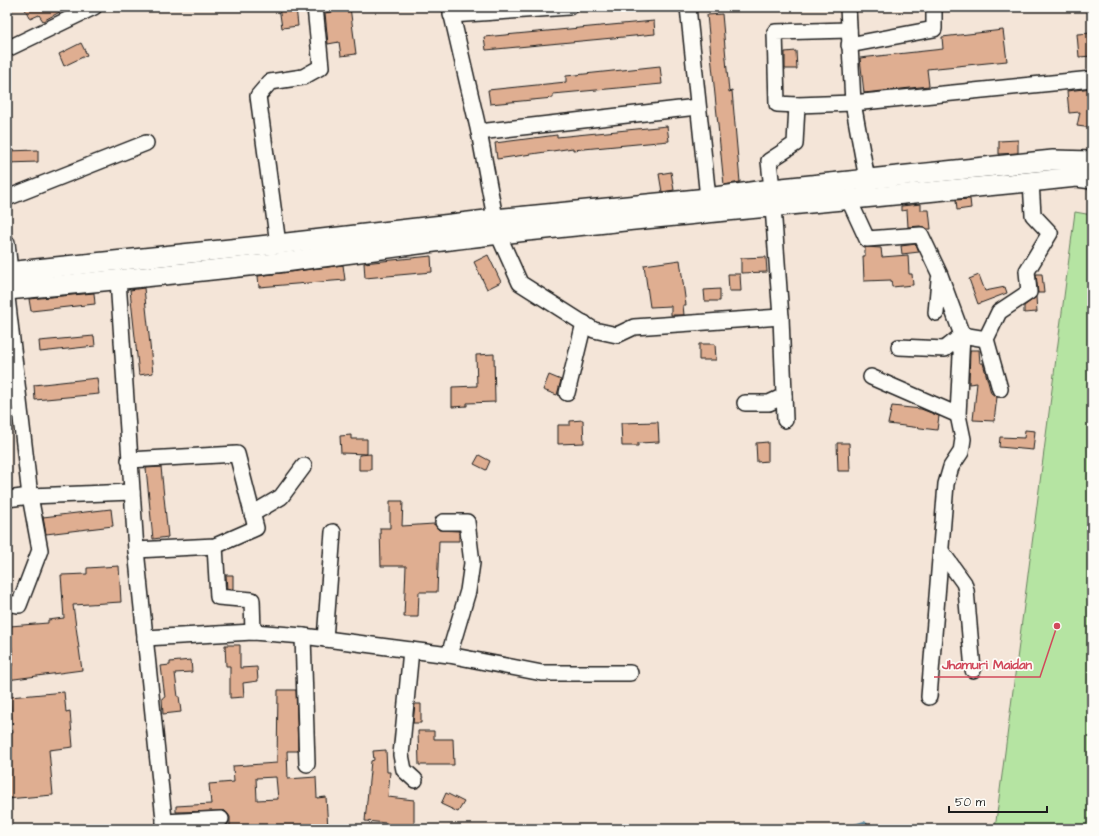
<svg xmlns="http://www.w3.org/2000/svg" width="1099" height="836" font-family="'Architects Daughter',sans-serif">
<style>
.green{fill:#b5e4a2;stroke:#68805f}
.lines{fill:none;stroke-linecap:round;stroke-linejoin:round}
.stream{stroke:#688fa2;stroke-width:4}
.building{fill:#dfae91;stroke:#1c1c1c;fill-rule:evenodd}
.minor-casing{stroke:#1c1c1c;stroke-width:18}
.tertiary-casing{stroke:#1c1c1c;stroke-width:22}
.minor{stroke:#fdfcf7;stroke-width:15}
.tertiary{stroke:#fdfcf7;stroke-width:19}
.leader{fill:none;stroke:#d1495b;stroke-width:1.5}
.callout-dot{fill:#d1495b;stroke:#fdfcf7;stroke-width:1.5}
.callout-label{font-size:13px;text-anchor:middle;font-weight:bold;fill:#d1495b;stroke:#fdfcf7;stroke-width:3.5;stroke-linejoin:round;paint-order:stroke}
</style>
<rect width="100%" height="100%" fill="#f4e5d8"/>
<filter id="ink" filterUnits="userSpaceOnUse"><feTurbulence type="fractalNoise" baseFrequency=".025" numOctaves="2"/><feDisplacementMap in="SourceGraphic" scale="8" xChannelSelector="R" yChannelSelector="G"/><feConvolveMatrix kernelMatrix="1 2 1 2 8 2 1 2 1" color-interpolation-filters="sRGB"/></filter>
<g filter="url(#ink)">
<path class="green" d="M 1075,212 L 1092,215 L 1092,829 L 995,829 Z"/>
<g class="lines">
<path class="stream" d="M 845,829 L 864,823 L 870,829"/>
</g>
<g class="building">
<path d="M 24,7 L 69,7 L 43,21 L 39,15 L 30,19 Z"/>
<path d="M 279,7 L 296,7 L 298,26 L 282,28 Z"/>
<path d="M 334,7 L 350,7 L 356,54 L 341,56 L 339,42 L 328,44 L 325,13 L 335,11 Z"/>
<path d="M 722,14 L 729,92 L 732,91 L 740,182 L 724,185 L 707,15 Z"/>
<path d="M 654,21 L 655,34 L 486,50 L 484,37 Z"/>
<path d="M 1003,30 L 1007,61 L 927,69 L 929,86 L 864,93 L 860,58 L 943,49 L 942,37 Z"/>
<path d="M 1092,33 L 1092,56 L 1079,57 L 1077,34 Z"/>
<path d="M 81,43 L 87,55 L 64,66 L 59,54 Z"/>
<path d="M 796,51 L 797,69 L 785,69 L 785,52 Z"/>
<path d="M 660,66 L 662,84 L 553,94 L 553,98 L 490,104 L 488,90 L 566,82 L 566,76 Z"/>
<path d="M 1092,88 L 1092,128 L 1077,126 L 1080,112 L 1069,113 L 1067,91 Z"/>
<path d="M 667,126 L 669,141 L 573,150 L 573,148 L 497,159 L 495,143 L 557,135 L 557,137 Z"/>
<path d="M 1018,140 L 1018,153 L 999,154 L 999,141 Z"/>
<path d="M 38,150 L 38,162 L 7,163 L 7,151 Z"/>
<path d="M 671,172 L 674,190 L 662,192 L 659,174 Z"/>
<path d="M 970,199 L 971,208 L 957,210 L 956,200 Z"/>
<path d="M 921,204 L 921,210 L 929,210 L 931,229 L 927,229 L 920,226 L 908,227 L 907,210 L 901,211 L 901,206 Z"/>
<path d="M 916,244 L 919,252 L 902,254 L 901,246 Z"/>
<path d="M 865,247 L 881,248 L 882,257 L 908,255 L 909,274 L 912,274 L 913,285 L 892,287 L 891,280 L 864,281 L 863,256 L 865,256 Z"/>
<path d="M 488,255 L 501,282 L 487,289 L 474,262 Z"/>
<path d="M 431,256 L 432,272 L 365,278 L 364,263 Z"/>
<path d="M 766,257 L 767,272 L 741,273 L 741,258 Z"/>
<path d="M 680,260 L 686,305 L 683,305 L 684,315 L 671,315 L 671,306 L 650,307 L 644,265 Z"/>
<path d="M 343,265 L 345,280 L 259,287 L 258,276 Z"/>
<path d="M 728,274 L 740,274 L 741,291 L 729,291 Z"/>
<path d="M 1036,274 L 1042,274 L 1044,293 L 1038,293 Z"/>
<path d="M 979,275 L 985,291 L 1005,287 L 1007,293 L 978,304 L 969,279 Z"/>
<path d="M 144,288 L 153,373 L 139,375 L 130,290 Z"/>
<path d="M 720,289 L 720,301 L 705,301 L 704,290 Z"/>
<path d="M 94,293 L 95,304 L 31,311 L 29,299 Z"/>
<path d="M 1036,297 L 1037,312 L 1024,313 L 1024,306 Z"/>
<path d="M 94,336 L 95,346 L 40,352 L 39,341 Z"/>
<path d="M 699,344 L 715,344 L 716,360 L 699,360 Z"/>
<path d="M 970,350 L 979,350 L 980,363 L 983,363 L 991,393 L 997,397 L 994,421 L 973,420 L 977,383 L 969,384 Z"/>
<path d="M 494,354 L 495,402 L 467,403 L 467,406 L 452,407 L 452,387 L 477,386 L 476,355 Z"/>
<path d="M 549,375 L 561,380 L 557,395 L 543,390 Z"/>
<path d="M 97,378 L 99,394 L 35,400 L 34,385 Z"/>
<path d="M 892,406 L 921,409 L 939,416 L 937,430 L 888,424 Z"/>
<path d="M 583,420 L 584,443 L 558,444 L 558,425 L 570,425 L 570,421 Z"/>
<path d="M 658,422 L 659,442 L 638,443 L 638,446 L 622,446 L 621,423 Z"/>
<path d="M 1025,430 L 1035,431 L 1033,450 L 999,447 L 1000,437 L 1024,438 Z"/>
<path d="M 351,435 L 351,439 L 367,439 L 367,454 L 341,453 L 340,436 Z"/>
<path d="M 768,442 L 768,461 L 757,462 L 756,443 Z"/>
<path d="M 837,443 L 849,443 L 850,471 L 838,471 Z"/>
<path d="M 371,454 L 371,470 L 359,470 L 359,455 Z"/>
<path d="M 479,455 L 490,461 L 486,470 L 474,464 Z"/>
<path d="M 161,467 L 168,537 L 153,539 L 146,468 Z"/>
<path d="M 390,501 L 403,501 L 402,526 L 434,524 L 439,530 L 459,531 L 459,541 L 439,541 L 437,592 L 419,592 L 418,617 L 404,617 L 406,566 L 381,566 L 380,528 L 390,528 Z"/>
<path d="M 111,509 L 113,526 L 46,534 L 43,517 Z"/>
<path d="M 119,566 L 121,602 L 73,605 L 82,670 L 7,680 L 7,665 L 13,665 L 10,626 L 48,623 L 48,620 L 64,618 L 61,575 L 87,574 L 87,568 Z"/>
<path d="M 226,575 L 233,575 L 233,589 L 227,589 Z"/>
<path d="M 225,645 L 240,645 L 240,668 L 257,667 L 258,681 L 243,683 L 244,697 L 230,698 L 230,666 L 226,666 Z"/>
<path d="M 191,660 L 192,672 L 175,673 L 178,697 L 179,696 L 181,712 L 163,714 L 162,698 L 165,698 L 161,666 L 170,665 L 170,662 Z"/>
<path d="M 278,690 L 296,690 L 298,751 L 287,751 L 288,779 L 316,777 L 317,798 L 326,797 L 328,829 L 278,829 L 278,826 L 249,826 L 249,829 L 230,829 L 230,817 L 228,814 L 225,811 L 176,812 L 176,806 L 211,804 L 209,784 L 234,782 L 233,766 L 277,763 ZM 276,777 L 278,799 L 257,800 L 256,778 Z"/>
<path d="M 64,692 L 66,712 L 70,711 L 73,747 L 49,750 L 53,795 L 7,799 L 7,734 L 13,733 L 10,697 Z"/>
<path d="M 415,704 L 421,704 L 421,723 L 413,723 Z"/>
<path d="M 418,731 L 434,731 L 434,739 L 453,739 L 454,765 L 419,765 Z"/>
<path d="M 386,750 L 387,772 L 390,772 L 388,797 L 414,800 L 414,829 L 395,829 L 387,827 L 387,823 L 365,821 L 371,761 L 374,760 L 373,751 Z"/>
<path d="M 446,793 L 464,802 L 458,812 L 441,804 Z"/>
</g>
<g class="lines">
<g class="minor-casing">
<g id="minor">
<path d="M 450,7 L 479,132 L 498,234 L 520,283 L 594,330 L 617,335 L 634,327 L 781,317"/>
<path d="M 688,7 L 708,198"/>
<path d="M 848,7 L 853,103 L 869,190"/>
<path d="M 451,15 L 569,7"/>
<path d="M 849,30 L 775,32 L 777,104 L 797,105 L 853,103 L 1092,79"/>
<path d="M 849,45 L 934,29 L 934,7"/>
<path d="M 7,49 L 94,7"/>
<path d="M 479,132 L 697,107"/>
<path d="M 772,189 L 769,161 L 795,144 L 797,105"/>
<path d="M 7,198 L 146,143"/>
<path d="M 849,200 L 867,239 L 921,235 L 940,275 L 962,335 L 958,415 L 963,439 L 961,452 L 951,467 L 946,484 L 929,697"/>
<path d="M 773,207 L 781,317 L 785,420"/>
<path d="M 7,243 L 10,272"/>
<path d="M 278,244 L 258,96 L 270,82 L 303,77 L 321,67 L 315,7"/>
<path d="M 118,280 L 136,550 L 165,829"/>
<path d="M 7,297 L 30,496 L 40,550 L 19,605 L 7,603"/>
<path d="M 936,313 L 939,280"/>
<path d="M 899,347 L 945,349 L 962,335 L 986,339"/>
<path d="M 871,377 L 958,415"/>
<path d="M 1000,389 L 986,339 L 999,312 L 1029,292 L 1027,271 L 1050,233 L 1033,215 L 1031,182"/>
<path d="M 567,393 L 584,323"/>
<path d="M 745,403 L 769,403 L 784,396"/>
<path d="M 129,460 L 237,454 L 256,528 L 215,546 L 136,550"/>
<path d="M 7,499 L 30,496 L 132,492"/>
<path d="M 252,514 L 281,497 L 304,466"/>
<path d="M 215,546 L 218,597 L 252,600 L 253,632"/>
<path d="M 941,551 L 964,583 L 966,590 L 973,670"/>
<path d="M 303,636 L 307,764"/>
<path d="M 145,638 L 253,632 L 303,636 L 449,655 L 468,591 L 472,563 L 467,522 L 443,522"/>
<path d="M 325,639 L 333,532"/>
<path d="M 411,650 L 401,755 L 404,770 L 415,780"/>
<path d="M 449,655 L 542,673 L 630,673"/>
<path d="M 164,822 L 221,819"/>
</g>
</g>
<g class="tertiary-casing">
<g id="tertiary">
<path d="M 7,272 L 278,244 L 495,219 L 708,198 L 772,189 L 1053,160 L 1092,161"/>
<path d="M 7,290 C 97,282 187,273 276,263 C 351,254 426,242 501,234 C 693,213 885,197 1077,177 L 1092,179"/>
</g>
</g>
<use href="#minor" class="minor"/>
<use href="#tertiary" class="tertiary"/>
</g>
</g>
<path class="leader" d="M1057 626L1040 677H934"/>
<circle class="callout-dot" cx="1057" cy="626" r="4"/>
<g class="callout-label">
<text x="987" y="669">Jhamuri Maidan</text>
</g>
<rect width="1099" height="836" fill="none" stroke="#fdfcf7" stroke-width="24"/>
<rect x="12" y="12" width="1075" height="812" fill="none" stroke="#1c1c1c" stroke-width="1.5" filter="url(#ink)"/>
<path d="M949 806v6h98v-6" fill="none" stroke="#1c1c1c" stroke-width="2"/>
<text x="955" y="806" font-size="12" fill="#1c1c1c" stroke="#fdfcf7" stroke-width="3" paint-order="stroke">50 m</text>
</svg>
